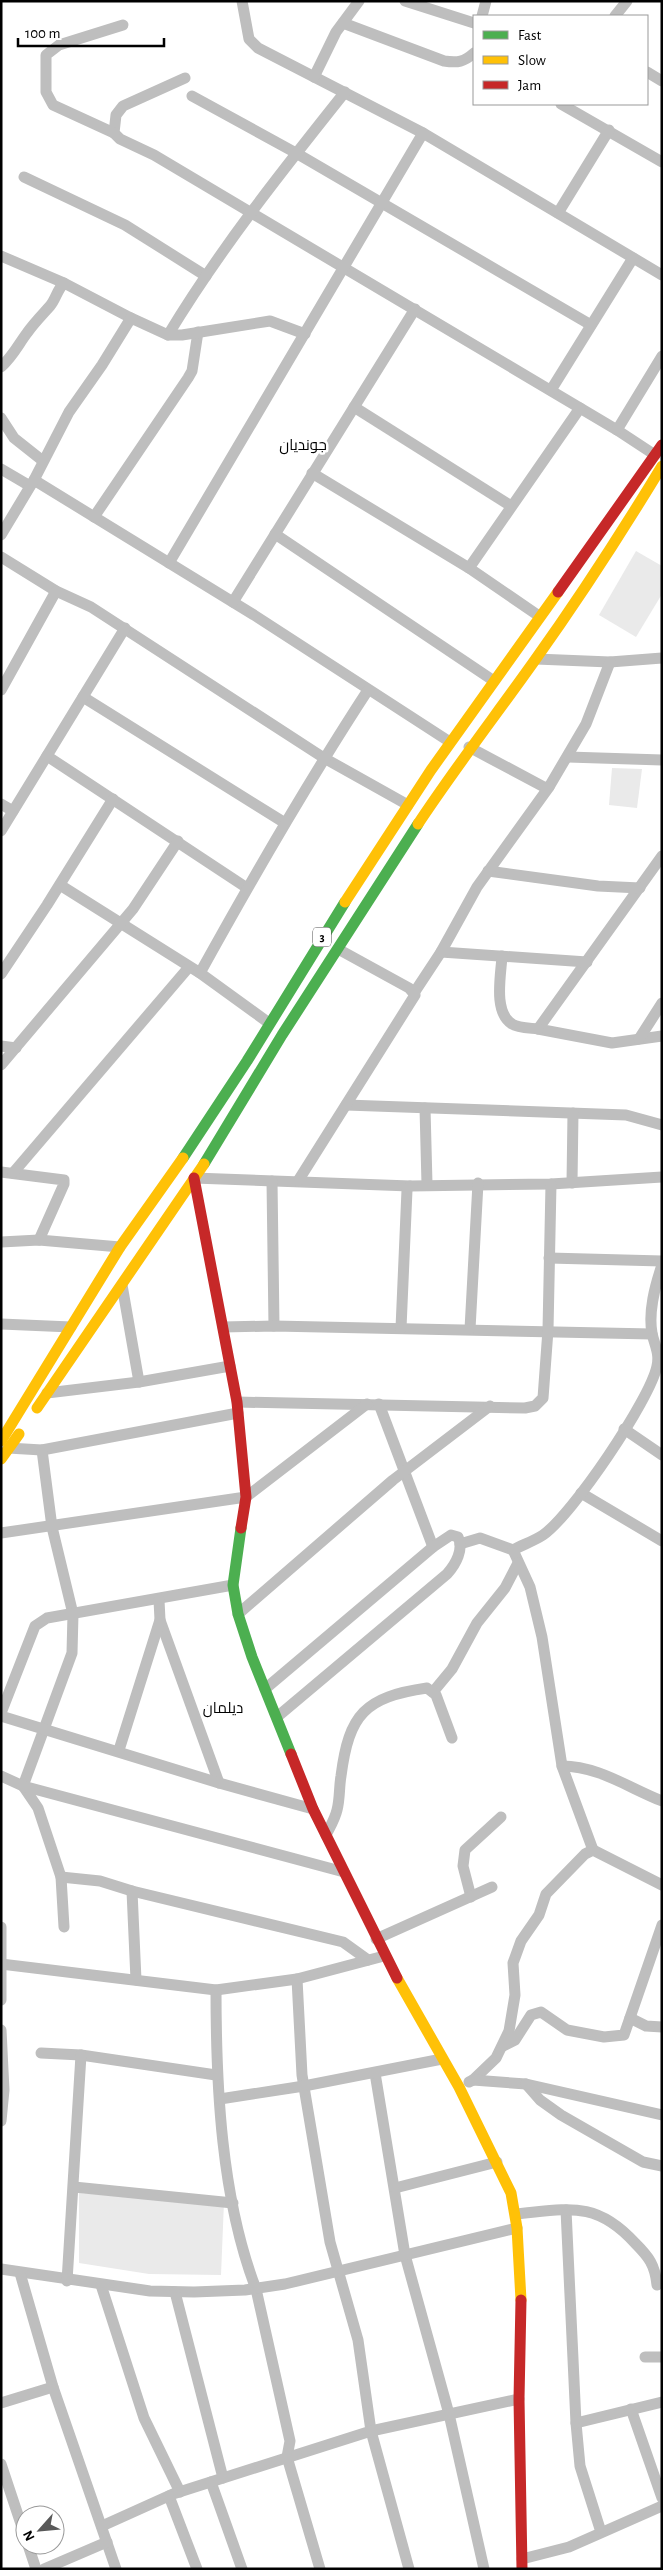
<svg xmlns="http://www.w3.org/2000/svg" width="663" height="2570" font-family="'Alegreya Sans',Cairo,sans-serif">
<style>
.green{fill:#eaeaea}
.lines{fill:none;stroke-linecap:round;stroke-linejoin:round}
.street{stroke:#bebebe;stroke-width:11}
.fast{stroke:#4caf50;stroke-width:11}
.slow{stroke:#ffc107;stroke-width:11}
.jam{stroke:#c62828;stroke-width:11}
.labels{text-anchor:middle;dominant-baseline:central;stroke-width:5;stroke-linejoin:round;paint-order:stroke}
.shield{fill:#fff;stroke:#4c4c4c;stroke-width:1}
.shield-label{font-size:12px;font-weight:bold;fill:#000}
.neighbourhood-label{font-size:15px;fill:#000;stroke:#fff}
</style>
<rect width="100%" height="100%" fill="#fff"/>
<g class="green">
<path d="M 636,551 L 662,566 L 662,594 L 636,637 L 599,615 Z"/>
<path d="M 612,768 L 642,769 L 637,808 L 609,805 Z"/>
<path d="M 79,2193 L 224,2202 L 221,2275 L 149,2274 L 79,2263 Z"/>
</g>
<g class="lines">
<g class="street">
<path d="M 242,1 L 249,39 L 258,48 L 423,133 L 662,275"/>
<path d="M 405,1 L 474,23"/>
<path d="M 482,16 L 486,1"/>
<path d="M 615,16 L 627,1"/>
<path d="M 343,23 L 444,61 C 458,63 464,62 474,53"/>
<path d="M 647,72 L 662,81"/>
<path d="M 314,77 L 336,32 L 359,1"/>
<path d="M 185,78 L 123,106 L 116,115 L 114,133 L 120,139 L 154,155 L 617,430 L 655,455"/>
<path d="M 192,96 L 296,153 L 591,325"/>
<path d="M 561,104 L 662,162"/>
<path d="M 114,133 L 53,105 L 46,92 L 46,55 L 59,45 L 123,25"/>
<path d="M 24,177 L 125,225 L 206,276"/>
<path d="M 558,213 L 609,130"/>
<path d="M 1,256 L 64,283"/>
<path d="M 168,335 C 220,249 282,171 345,92"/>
<path d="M 1,367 C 13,356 18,345 27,333 C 34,323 42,315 50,306 C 56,299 57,290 64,283 L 131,318"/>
<path d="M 551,390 L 633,258"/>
<path d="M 354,407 L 511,506"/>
<path d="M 1,418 L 14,438 L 43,461"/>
<path d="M 617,430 L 662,356"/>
<path d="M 1,469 L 30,486"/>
<path d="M 312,473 L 469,568 L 539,616"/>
<path d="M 34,480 L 254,615 L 450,742"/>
<path d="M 94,517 L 188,378 L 192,371 L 198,332"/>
<path d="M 275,534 L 494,681"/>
<path d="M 1,535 L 34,480 L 69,412 L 102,365 L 131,318 L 168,335 L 182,335 L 270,321 L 305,334"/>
<path d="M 1,557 L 56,591 L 91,607 L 324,758 L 408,805"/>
<path d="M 169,563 L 423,133"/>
<path d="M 469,568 L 580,408"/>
<path d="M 233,602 L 415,309"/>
<path d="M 536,659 L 610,662 L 662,658"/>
<path d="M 1,690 L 56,591"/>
<path d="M 83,697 L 285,823"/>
<path d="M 469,747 L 544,787 L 549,787 L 586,724 L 610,662"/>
<path d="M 47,756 L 247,888"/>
<path d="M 568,757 L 662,760"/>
<path d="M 1,804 L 13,811"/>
<path d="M 1,831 L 125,628"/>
<path d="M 662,856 L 538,1029 L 612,1043 L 662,1036"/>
<path d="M 488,871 L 598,886 L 640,888"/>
<path d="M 60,885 L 200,973 L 269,1023"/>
<path d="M 441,952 L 587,962"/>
<path d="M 502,956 C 501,975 493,1012 512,1024 C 518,1028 531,1028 538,1029"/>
<path d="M 200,973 C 253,877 308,782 368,690"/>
<path d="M 1,974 L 47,905 L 113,799"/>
<path d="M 414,993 L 441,952 L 477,887 L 549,787"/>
<path d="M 639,1039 L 662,1003"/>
<path d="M 1,1046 L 16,1048"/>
<path d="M 1,1065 L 133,909 L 178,841"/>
<path d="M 346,1105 L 626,1115 L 662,1125"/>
<path d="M 425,1108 L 427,1184"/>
<path d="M 1,1172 L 64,1180 L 64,1184 L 39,1240"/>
<path d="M 13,1173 L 189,967"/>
<path d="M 194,1178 L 410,1186"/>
<path d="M 272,1181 L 274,1326"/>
<path d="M 298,1181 L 415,995 L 409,988 L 338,949"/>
<path d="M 572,1183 L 573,1113"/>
<path d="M 1,1242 L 39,1240 L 120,1247"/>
<path d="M 549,1258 L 662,1261"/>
<path d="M 122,1285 L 139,1382"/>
<path d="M 1,1324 L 71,1327"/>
<path d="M 223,1327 L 274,1326 L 652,1334"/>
<path d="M 401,1328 L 407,1190 L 410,1186 L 551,1184 L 662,1177"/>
<path d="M 470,1329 L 478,1183"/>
<path d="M 47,1393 L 139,1382 L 230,1366"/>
<path d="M 237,1402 L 525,1408 L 535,1406 L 543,1398 L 548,1330 L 551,1184"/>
<path d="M 379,1404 L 433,1547"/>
<path d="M 624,1429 L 662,1455"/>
<path d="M 8,1448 L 42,1450 L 238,1413"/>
<path d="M 42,1450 L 52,1527 L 73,1614 L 72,1653 L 23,1786 L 38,1808 L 61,1877 L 64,1927"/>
<path d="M 581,1493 L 662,1541"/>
<path d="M 1,1533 L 246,1497 L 367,1404"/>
<path d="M 460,1544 L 480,1538 L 513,1550 C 522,1545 534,1541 543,1535 C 572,1515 650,1400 657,1366 C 660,1353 654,1344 652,1333 C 648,1311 655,1286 662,1265"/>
<path d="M 513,1550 L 530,1587 L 542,1637 L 562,1766 L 593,1850"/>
<path d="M 238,1614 L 393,1480 L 490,1406"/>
<path d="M 160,1620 L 219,1783"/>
<path d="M 265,1689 L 433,1547 L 451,1535 L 458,1537 C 464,1549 456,1564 447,1574 L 277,1717"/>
<path d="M 433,1692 L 452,1669 L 477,1623 L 505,1588 L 518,1563"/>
<path d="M 1,1713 L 35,1626 L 47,1618 L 233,1585"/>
<path d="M 1,1716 L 219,1783 L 313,1809"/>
<path d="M 119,1750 L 160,1620 L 159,1600"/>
<path d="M 562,1766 C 598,1766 629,1788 662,1801"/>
<path d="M 1,1776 L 23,1786 L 344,1872"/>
<path d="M 326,1835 C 330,1827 335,1819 337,1810 C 340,1799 339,1787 341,1776 C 349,1714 365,1697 427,1688 L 436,1695 L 452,1738"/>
<path d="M 61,1877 L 100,1881 L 132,1891 L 343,1942 L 368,1960"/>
<path d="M 132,1891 L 136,1980"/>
<path d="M 471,1897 L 463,1866 L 465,1850 L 501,1817"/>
<path d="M 1,1927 L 1,2000"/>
<path d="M 376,1939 L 492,1887"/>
<path d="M 1,1964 L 216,1990 L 297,1979 L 384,1956"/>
<path d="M 297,1979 L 302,2075 L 330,2242 L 358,2340 L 371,2431 L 409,2569"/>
<path d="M 216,1990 C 216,2086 221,2198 256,2289 L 290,2441 L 287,2457 L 320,2569"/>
<path d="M 630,2018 L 646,2026 L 662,2027"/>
<path d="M 1,2030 L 4,2090 L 1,2121"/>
<path d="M 503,2046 L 515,2040 L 531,2015 L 541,2012 L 567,2030 L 604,2037 L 624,2035 L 662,1925"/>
<path d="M 41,2053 L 81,2055 L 216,2075"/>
<path d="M 375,2073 L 405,2255 L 449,2414 L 484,2569"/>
<path d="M 473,2080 L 496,2058 L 509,2031 L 515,1995 L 513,1963 L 521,1941 L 539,1915 L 546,1894 L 585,1854 L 593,1850 L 662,1885"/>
<path d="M 469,2082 L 473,2080 L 526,2084 L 662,2115"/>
<path d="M 526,2084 L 540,2100 L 561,2115 L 643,2162 L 662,2166"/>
<path d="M 220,2099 L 304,2086 L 442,2059"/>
<path d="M 74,2187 L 233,2203"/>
<path d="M 395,2188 L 497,2162"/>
<path d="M 566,2210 L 576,2423 L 580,2466 L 601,2532"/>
<path d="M 516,2214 C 568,2209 596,2200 635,2243 C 649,2257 655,2265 657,2285"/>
<path d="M 1,2269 L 150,2291 L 194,2292 L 245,2290 L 285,2284 L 517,2228"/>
<path d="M 20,2273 L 53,2387 L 116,2569"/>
<path d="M 67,2281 L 81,2055"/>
<path d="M 101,2285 L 144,2418 L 180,2492"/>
<path d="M 175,2292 L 223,2478"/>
<path d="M 645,2357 L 662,2357"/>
<path d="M 1,2403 L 53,2387"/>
<path d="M 631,2409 L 662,2498"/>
<path d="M 576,2423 L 662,2402"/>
<path d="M 1,2464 L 25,2536"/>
<path d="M 211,2482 L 242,2569"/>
<path d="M 169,2496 L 197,2569"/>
<path d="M 102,2526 L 173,2494 L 371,2431 L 519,2399"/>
<path d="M 28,2545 L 36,2569"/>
<path d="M 522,2559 L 569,2547 L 662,2506"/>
<path d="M 44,2569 L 107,2542"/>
</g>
<g class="fast">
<path d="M 183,1158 L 247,1061 L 345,902"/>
<path d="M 204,1164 L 282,1035 L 418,824"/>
<path d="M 241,1528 L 233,1585 L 238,1614 L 252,1657 L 291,1754"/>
</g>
<g class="slow">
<path d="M 418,824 C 455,768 496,715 535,660 C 580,597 622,532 662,466"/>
<path d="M 345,902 L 431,770 L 558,592"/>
<path d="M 37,1408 L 204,1164"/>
<path d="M 1,1441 L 120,1247 L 183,1158"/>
<path d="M 1,1459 L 19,1434"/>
<path d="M 397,1978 L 459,2087 L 511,2193 L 517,2228 L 521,2300"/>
</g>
<g class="jam">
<path d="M 558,592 L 662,445"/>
<path d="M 194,1178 L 237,1402 L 246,1497 L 241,1528"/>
<path d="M 291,1754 L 313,1809 L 397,1978"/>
<path d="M 521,2300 L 519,2399 L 522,2569"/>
</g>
</g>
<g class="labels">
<rect class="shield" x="313" y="927.5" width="18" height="19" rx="4"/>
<g class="shield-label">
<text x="322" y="937">3</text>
</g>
<g class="neighbourhood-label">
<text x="303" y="445">جوندیان</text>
<text x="223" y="1708">دیلمان</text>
</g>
</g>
<rect width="663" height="2570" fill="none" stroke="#000000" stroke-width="5"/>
<rect x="473" y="15" width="175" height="90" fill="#ffffff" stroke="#999999"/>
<rect x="483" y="31" width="25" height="8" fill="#4caf50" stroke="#999999"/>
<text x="518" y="40" font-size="15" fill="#000000">Fast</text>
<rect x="483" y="56" width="25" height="8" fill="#ffc107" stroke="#999999"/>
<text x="518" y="65" font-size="15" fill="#000000">Slow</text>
<rect x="483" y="81" width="25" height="8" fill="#c62828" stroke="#999999"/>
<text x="518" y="90" font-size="15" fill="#000000">Jam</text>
<g transform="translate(40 2530) rotate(243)"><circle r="24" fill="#ffffff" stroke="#999999"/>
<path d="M0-4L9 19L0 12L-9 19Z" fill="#595959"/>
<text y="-8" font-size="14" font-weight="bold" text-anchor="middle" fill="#000000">N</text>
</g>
<path d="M18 38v8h146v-8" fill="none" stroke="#000000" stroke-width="2.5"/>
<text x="25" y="38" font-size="15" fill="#000000" stroke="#ffffff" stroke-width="4" paint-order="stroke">100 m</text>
</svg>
